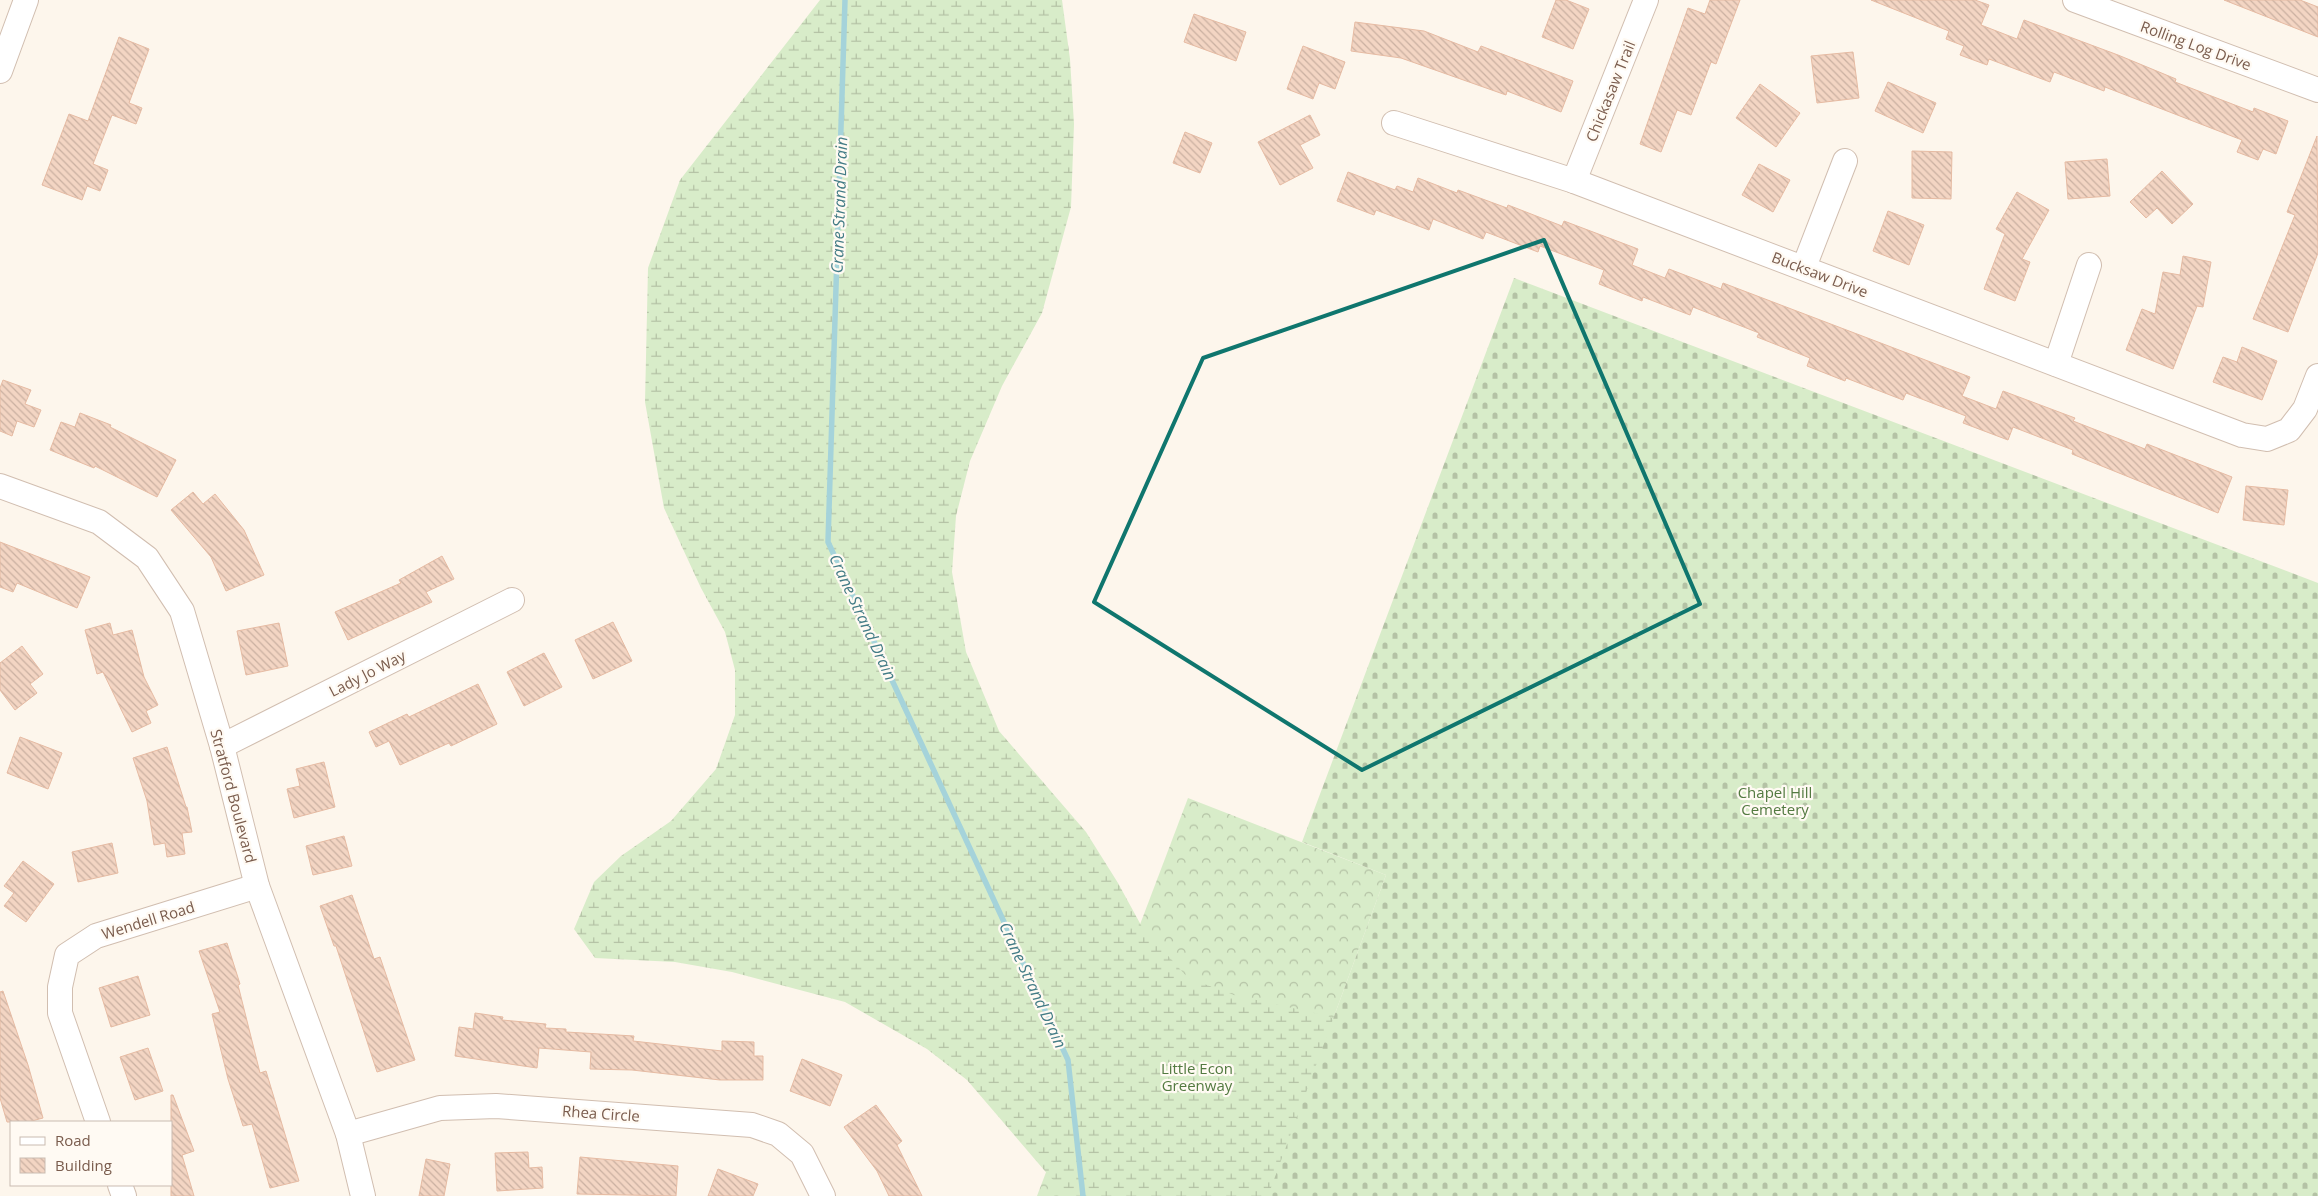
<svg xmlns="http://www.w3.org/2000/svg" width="2318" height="1196" font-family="'Open Sans',sans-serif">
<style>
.forest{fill:url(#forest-crowns)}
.wetland{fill:url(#wetland-marsh)}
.cemetery{fill:url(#cemetery-stones)}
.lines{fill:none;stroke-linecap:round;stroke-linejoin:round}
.stream{stroke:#a5d3da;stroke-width:5.5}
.building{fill:url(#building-back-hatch);stroke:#e6bba3}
.minor-casing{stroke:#d1beb0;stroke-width:26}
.minor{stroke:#fff;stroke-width:24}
.marked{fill:none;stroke:#0f766e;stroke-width:4;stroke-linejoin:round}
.labels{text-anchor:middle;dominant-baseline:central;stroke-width:4.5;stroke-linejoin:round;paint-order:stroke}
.street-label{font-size:15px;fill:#7a5c4d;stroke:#fffaf3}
.park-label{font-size:15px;fill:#537a41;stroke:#fffaf3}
.water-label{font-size:16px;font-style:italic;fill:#437c86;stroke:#fffaf3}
</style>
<defs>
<pattern id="forest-crowns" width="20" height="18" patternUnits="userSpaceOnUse" patternTransform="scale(1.25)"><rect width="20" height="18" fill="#d8ecc9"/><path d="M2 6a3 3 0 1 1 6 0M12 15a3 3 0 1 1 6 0" fill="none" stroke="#b4c2a5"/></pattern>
<pattern id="wetland-marsh" width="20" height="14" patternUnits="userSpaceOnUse" patternTransform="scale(1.25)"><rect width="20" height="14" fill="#d8ecc9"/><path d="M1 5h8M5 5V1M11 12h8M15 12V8" fill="none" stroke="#b4c2a5"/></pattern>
<pattern id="cemetery-stones" width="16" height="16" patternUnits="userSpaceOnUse" patternTransform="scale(1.25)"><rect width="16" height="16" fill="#d8ecc9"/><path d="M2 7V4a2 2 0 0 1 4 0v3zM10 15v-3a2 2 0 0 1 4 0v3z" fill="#b4c2a5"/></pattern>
<pattern id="building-back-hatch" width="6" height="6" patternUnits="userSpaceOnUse" patternTransform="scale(1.25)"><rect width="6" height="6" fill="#f3d5c3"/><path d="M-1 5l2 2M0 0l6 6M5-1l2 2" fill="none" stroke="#cab0a1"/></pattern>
</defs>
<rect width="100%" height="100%" fill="#fdf6ec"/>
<path class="forest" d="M 1188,798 L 1386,875 L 1268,1196 L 1037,1196 Z"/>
<path class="wetland" d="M 820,0 L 1062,0 L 1070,59 L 1074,124 L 1071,207 L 1042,313 L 1002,386 L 970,461 L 956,516 L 952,572 L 966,652 L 999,731 L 1086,832 L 1118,883 L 1142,927 L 1188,978 L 1234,995 L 1328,1016 L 1369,1039 L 1729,1196 L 1071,1196 L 1050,1177 L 967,1080 L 927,1049 L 845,1002 L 732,972 L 675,962 L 595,958 L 574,929 L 594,882 L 621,856 L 671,821 L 716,769 L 735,715 L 735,670 L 725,632 L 701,588 L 664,508 L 645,402 L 648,268 L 680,180 Z"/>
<path class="cemetery" d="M 1514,278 L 2318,583 L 2318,1196 L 1268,1196 L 1386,875 L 1302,842 Z"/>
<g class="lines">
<path class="stream" d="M 845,0 L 828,542 L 1068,1060 L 1083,1196"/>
</g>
<g class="building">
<path d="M 1556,0 L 1566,0 L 1589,9 L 1573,49 L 1542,37 Z"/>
<path d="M 1710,0 L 1740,0 L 1716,64 L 1711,62 L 1691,115 L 1677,110 L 1661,152 L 1640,144 L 1688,8 L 1705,14 Z"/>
<path d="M 1871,0 L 1975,0 L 1989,5 L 1981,25 L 2017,39 L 2024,20 L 2118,55 L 2176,79 L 2175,82 L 2253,112 L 2254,108 L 2288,121 L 2276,154 L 2263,149 L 2258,160 L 2237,152 L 2242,140 L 2105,87 L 2104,91 L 2054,72 L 2050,82 L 1989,59 L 1987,65 L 1960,55 L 1964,46 L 1946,39 L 1949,31 Z"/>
<path d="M 2224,0 L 2300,0 L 2318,7 L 2318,37 Z"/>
<path d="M 1194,14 L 1246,32 L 1236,61 L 1184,42 Z"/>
<path d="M 1355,22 L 1424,31 L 1478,52 L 1481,46 L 1573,81 L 1561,112 L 1507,91 L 1506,95 L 1401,58 L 1351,51 Z"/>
<path d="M 119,37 L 149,49 L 129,103 L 142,108 L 136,124 L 112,115 L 93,164 L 108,170 L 100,191 L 87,186 L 82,200 L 42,185 L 69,114 L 88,121 Z"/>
<path d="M 1303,46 L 1345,62 L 1335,89 L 1319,83 L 1313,99 L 1287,89 Z"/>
<path d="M 1853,52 L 1859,98 L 1817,103 L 1811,56 Z"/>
<path d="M 1888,82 L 1936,103 L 1923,133 L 1875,111 Z"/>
<path d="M 1760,84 L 1800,113 L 1776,147 L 1736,118 Z"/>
<path d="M 1310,115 L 1320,135 L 1300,145 L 1313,168 L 1280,185 L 1258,142 Z"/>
<path d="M 1185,132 L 1212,143 L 1200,173 L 1173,163 Z"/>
<path d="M 2317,136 L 2318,253 L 2288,332 L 2253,319 L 2295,215 L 2287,212 Z"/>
<path d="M 1912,151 L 1952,152 L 1951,199 L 1912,198 Z"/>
<path d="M 2107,159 L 2110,196 L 2068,199 L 2065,162 Z"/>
<path d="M 1759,164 L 1790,180 L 1773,212 L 1742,195 Z"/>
<path d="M 2162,171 L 2193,204 L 2172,224 L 2157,208 L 2146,218 L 2130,202 Z"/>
<path d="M 1348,172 L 1395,190 L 1397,186 L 1413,192 L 1418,178 L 1457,193 L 1458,190 L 1507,208 L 1508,205 L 1562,226 L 1564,221 L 1638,249 L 1632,265 L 1665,278 L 1669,269 L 1721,289 L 1723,283 L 1970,377 L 1962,396 L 1996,409 L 2003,391 L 2075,418 L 2073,421 L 2145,449 L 2147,444 L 2232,477 L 2218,513 L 2072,454 L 2073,450 L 2013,427 L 2008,440 L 1963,423 L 1966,416 L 1906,393 L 1903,400 L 1846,378 L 1845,381 L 1807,366 L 1810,358 L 1757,337 L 1759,333 L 1693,307 L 1690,315 L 1643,297 L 1642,301 L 1599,284 L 1604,270 L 1540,246 L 1538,252 L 1486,232 L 1483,239 L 1433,219 L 1429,230 L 1376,210 L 1374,215 L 1337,201 Z"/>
<path d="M 2017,192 L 2049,210 L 2022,259 L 2030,262 L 2015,301 L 1984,289 L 2005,234 L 1996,229 Z"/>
<path d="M 1888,211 L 1924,225 L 1909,265 L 1873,251 Z"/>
<path d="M 2183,256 L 2211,262 L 2203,307 L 2197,306 L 2173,369 L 2126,350 L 2142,309 L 2155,314 L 2163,272 L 2180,275 Z"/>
<path d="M 2242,347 L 2277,361 L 2262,400 L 2213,382 L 2223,357 L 2237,362 Z"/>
<path d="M 3,380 L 31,390 L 25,404 L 41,410 L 34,427 L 17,421 L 12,436 L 0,431 L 0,388 Z"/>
<path d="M 80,413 L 111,425 L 110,427 L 176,460 L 157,497 L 95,466 L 94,468 L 50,450 L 61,422 L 75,427 Z"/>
<path d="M 2246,486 L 2288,490 L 2284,525 L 2243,520 Z"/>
<path d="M 193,492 L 203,504 L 215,494 L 244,530 L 264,575 L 226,591 L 211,557 L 171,510 Z"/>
<path d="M 0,542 L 90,577 L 77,608 L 17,583 L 13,592 L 0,587 Z"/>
<path d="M 442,556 L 454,579 L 426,592 L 432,602 L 348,640 L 335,612 L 401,583 L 399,580 Z"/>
<path d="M 613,622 L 632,661 L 593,679 L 575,640 Z"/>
<path d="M 110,623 L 113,635 L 132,630 L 144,677 L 158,705 L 146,711 L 151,723 L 132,732 L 103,672 L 97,674 L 85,630 Z"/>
<path d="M 279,623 L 288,666 L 246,675 L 237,631 Z"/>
<path d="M 22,646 L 43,674 L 30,684 L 37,693 L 15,710 L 0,690 L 0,663 Z"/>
<path d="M 544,653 L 562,687 L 524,706 L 507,672 Z"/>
<path d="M 478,684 L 497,724 L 451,746 L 449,743 L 400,765 L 389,741 L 376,747 L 369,732 L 407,714 L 409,717 Z"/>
<path d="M 20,737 L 62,753 L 48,789 L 7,773 Z"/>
<path d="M 167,747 L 186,807 L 187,807 L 192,832 L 182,833 L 185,854 L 167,857 L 165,843 L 154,845 L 147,801 L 133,758 Z"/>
<path d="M 324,762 L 335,807 L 294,818 L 287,789 L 300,786 L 296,769 Z"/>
<path d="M 344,836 L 352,866 L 313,875 L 306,846 Z"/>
<path d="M 112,843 L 118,873 L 78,882 L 72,852 Z"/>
<path d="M 23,861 L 54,884 L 26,922 L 4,906 L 14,893 L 4,886 Z"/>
<path d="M 352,895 L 374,959 L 380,957 L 415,1060 L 377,1072 L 336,946 L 334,946 L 320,906 Z"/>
<path d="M 227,943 L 240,984 L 238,985 L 260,1073 L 266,1071 L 299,1181 L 270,1188 L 252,1124 L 243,1126 L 228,1079 L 212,1014 L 220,1012 L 199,951 Z"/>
<path d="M 138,976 L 150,1015 L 111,1027 L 99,988 Z"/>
<path d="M 3,991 L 28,1065 L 43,1118 L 28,1122 L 7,1122 L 0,1098 L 0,992 Z"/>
<path d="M 475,1013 L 503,1017 L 502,1020 L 546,1024 L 545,1028 L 566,1029 L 566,1032 L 634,1036 L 633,1041 L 722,1051 L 722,1041 L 754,1042 L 754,1056 L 763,1056 L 763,1080 L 720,1080 L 632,1070 L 590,1069 L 591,1052 L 539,1048 L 537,1068 L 455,1056 L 459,1027 L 473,1029 Z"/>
<path d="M 148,1048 L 163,1091 L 135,1100 L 120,1057 Z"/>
<path d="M 802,1059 L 842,1075 L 830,1106 L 790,1091 Z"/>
<path d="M 171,1095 L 173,1095 L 194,1151 L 182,1155 L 194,1196 L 171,1196 Z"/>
<path d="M 876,1105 L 902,1141 L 897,1145 L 922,1196 L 889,1196 L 877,1171 L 844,1127 Z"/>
<path d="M 528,1152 L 529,1168 L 542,1167 L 543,1188 L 497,1191 L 495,1153 Z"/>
<path d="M 580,1157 L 678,1166 L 676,1196 L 577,1194 Z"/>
<path d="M 426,1159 L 450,1164 L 444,1196 L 419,1196 Z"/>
<path d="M 718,1169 L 758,1184 L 753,1196 L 708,1196 Z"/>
</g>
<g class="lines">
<g class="minor-casing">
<g id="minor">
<path d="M 2075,0 L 2318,90"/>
<path d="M 0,71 L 26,0"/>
<path d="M 1394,123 L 1574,181 L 2242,435 L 2267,439 L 2289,430 L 2305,409 L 2318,376"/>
<path d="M 1574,181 L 1646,0"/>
<path d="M 1804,267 L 1845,161"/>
<path d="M 2056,364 L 2089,265"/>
<path d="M 0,486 L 99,522 L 147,558 L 182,611 L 222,746 L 257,886 L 348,1134 L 363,1196"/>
<path d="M 222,746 L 512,600"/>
<path d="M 98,1122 L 60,1013 L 60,987 L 67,955 L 96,936 L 257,886"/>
<path d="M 348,1134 L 440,1108 L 496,1106 L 752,1125 L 778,1134 L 802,1154 L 823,1196"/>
<path d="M 120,1185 L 124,1196"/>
</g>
</g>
<use href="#minor" class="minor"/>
</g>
<path class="marked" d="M 1544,240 L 1700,604 L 1362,770 L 1094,602 L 1203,358 Z"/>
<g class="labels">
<g class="street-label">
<text transform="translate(2196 45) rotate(20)">Rolling Log Drive</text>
<text transform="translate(1610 91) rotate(-68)">Chickasaw Trail</text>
<text transform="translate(1820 274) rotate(21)">Bucksaw Drive</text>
<text transform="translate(367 673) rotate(-27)">Lady Jo Way</text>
<text transform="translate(234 796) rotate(75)">Stratford Boulevard</text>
<text transform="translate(148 920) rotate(-17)">Wendell Road</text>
<text transform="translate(601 1113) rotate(4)">Rhea Circle</text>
</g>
<g class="park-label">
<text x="1775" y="792">Chapel Hill<tspan x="1775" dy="17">Cemetery</tspan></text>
<text x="1197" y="1068">Little Econ<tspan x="1197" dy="17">Greenway</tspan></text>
</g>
<g class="water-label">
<text transform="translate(839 205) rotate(-88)">Crane Strand Drain</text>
<text transform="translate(863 617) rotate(65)">Crane Strand Drain</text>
<text transform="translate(1033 985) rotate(65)">Crane Strand Drain</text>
</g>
</g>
<rect x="10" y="1121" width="162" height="65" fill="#fffaf3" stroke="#cabbb1"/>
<rect x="20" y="1137" width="25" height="8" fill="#ffffff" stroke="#cabbb1"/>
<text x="55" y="1146" font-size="15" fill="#7a5c4d">Road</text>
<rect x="20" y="1158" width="25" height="15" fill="url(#building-back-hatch)" stroke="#cabbb1"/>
<text x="55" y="1171" font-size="15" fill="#7a5c4d">Building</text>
</svg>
